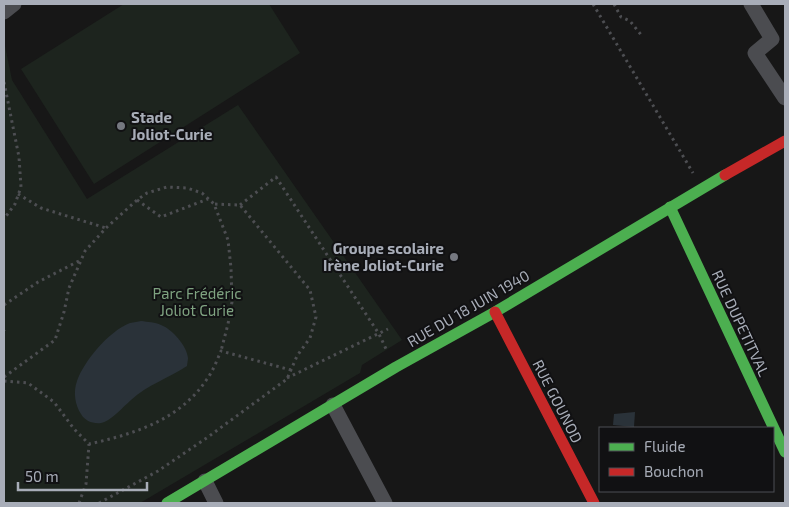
<svg xmlns="http://www.w3.org/2000/svg" width="789" height="507" font-family="'Exo 2',sans-serif">
<style>
.green{fill:#1d241e}
.water{fill:#2a3239}
.lines{fill:none;stroke-linecap:round;stroke-linejoin:round}
.path{stroke:#4d4e52;stroke-width:3;stroke-dasharray:2.5 4;stroke-linecap:butt}
.street{stroke:#4b4c50;stroke-width:15}
.fast{stroke:#4caf50;stroke-width:11}
.jam{stroke:#c62828;stroke-width:11}
.poi-dot{fill:#757880;stroke:#111113;stroke-width:2}
.labels{text-anchor:middle;dominant-baseline:central;stroke-width:4;stroke-linejoin:round;paint-order:stroke}
.poi-label{font-size:15px;font-weight:bold;fill:#a8adb8;stroke:#111113;text-anchor:start}
.park-label{font-size:15px;fill:#7fa381;stroke:#111113}
.street-label{font-size:15px;fill:#a8adb8;stroke:#111113}
</style>
<rect width="100%" height="100%" fill="#171717"/>
<g class="green">
<path d="M 124,4 L 269,4 L 300,53 L 94,184 L 21,69 Z"/>
<path d="M 4,41 L 12,80 L 87,199 L 238,105 L 402,340 L 362,365 L 360,373 L 140,503 L 4,503 Z"/>
</g>
<g class="water">
<path d="M 141,321 C 148,322 155,322 161,325 C 172,329 187,346 188,358 C 188,359 187,366 187,366 C 169,378 147,385 131,400 C 124,406 111,421 101,423 C 93,424 85,421 81,414 C 75,405 73,392 77,381 C 84,361 109,331 130,323 C 134,322 138,322 141,321 Z"/>
<path d="M 635,412 L 634,427 L 613,425 L 614,414 Z"/>
</g>
<g class="lines">
<g class="path">
<path d="M 593,4 L 693,173"/>
<path d="M 614,4 L 621,17 L 630,21 L 642,36"/>
<path d="M 4,82 L 19,157 L 21,187 L 15,204 L 4,219"/>
<path d="M 18,194 L 41,208 L 106,228"/>
<path d="M 137,200 L 161,217 L 208,199"/>
<path d="M 240,205 L 276,177 L 379,334 L 387,351"/>
<path d="M 4,305 L 38,282 L 81,260"/>
<path d="M 4,330 L 4,331"/>
<path d="M 4,377 L 55,340 L 64,312 L 69,288 L 85,251 L 106,228 L 137,200 L 147,193 L 167,187 L 187,188 L 202,193 L 214,204 L 228,240 L 231,268 L 232,302 L 228,324 L 221,351"/>
<path d="M 287,378 L 388,329"/>
<path d="M 4,381 L 28,383 L 54,402 L 74,429 L 89,444 C 134,434 180,420 207,379 C 213,371 217,360 221,351 L 291,370"/>
<path d="M 79,503 L 86,484 L 89,444"/>
<path d="M 99,503 L 158,471 L 208,437 L 287,379 L 297,356 L 310,338 L 316,317 L 310,290 L 240,205 L 214,204"/>
</g>
<g class="street">
<path d="M 751,4 L 772,39 L 755,53 L 785,98"/>
<path d="M 4,12 L 14,4"/>
<path d="M 333,405 L 385,503"/>
<path d="M 205,481 L 216,503"/>
</g>
<g class="fast">
<path d="M 670,207 L 785,452"/>
<path d="M 167,503 L 396,367 L 495,312 L 725,175"/>
</g>
<g class="jam">
<path d="M 725,175 L 785,141"/>
<path d="M 495,312 L 594,503"/>
</g>
</g>
<g class="poi-dot">
<circle cx="121" cy="126" r="5"/>
<circle cx="454" cy="257" r="5"/>
</g>
<g class="labels">
<g class="poi-label">
<text x="131" y="117">Stade<tspan x="131" dy="17">Joliot-Curie</tspan></text>
<text x="444" y="248" text-anchor="end">Groupe scolaire<tspan x="444" dy="17">Irène Joliot-Curie</tspan></text>
</g>
<g class="park-label">
<text x="197" y="293">Parc Frédéric<tspan x="197" dy="17">Joliot Curie</tspan></text>
</g>
<g class="street-label">
<text transform="translate(468 308) rotate(-30)">RUE DU 18 JUIN 1940</text>
<text transform="translate(741 323) rotate(65)">RUE DUPETITVAL</text>
<text transform="translate(558 401) rotate(63)">RUE GOUNOD</text>
</g>
</g>
<rect width="789" height="507" fill="none" stroke="#a8adb8" stroke-width="10"/>
<rect x="599" y="427" width="175" height="65" fill="#111113" stroke="#4d4f55"/>
<rect x="609" y="443" width="25" height="8" fill="#4caf50" stroke="#4d4f55"/>
<text x="644" y="452" font-size="15" fill="#a8adb8">Fluide</text>
<rect x="609" y="468" width="25" height="8" fill="#c62828" stroke="#4d4f55"/>
<text x="644" y="477" font-size="15" fill="#a8adb8">Bouchon</text>
<path d="M18 482v8h129v-8" fill="none" stroke="#a8adb8" stroke-width="2.5"/>
<text x="25" y="482" font-size="15" fill="#a8adb8" stroke="#111113" stroke-width="4" paint-order="stroke">50 m</text>
</svg>
